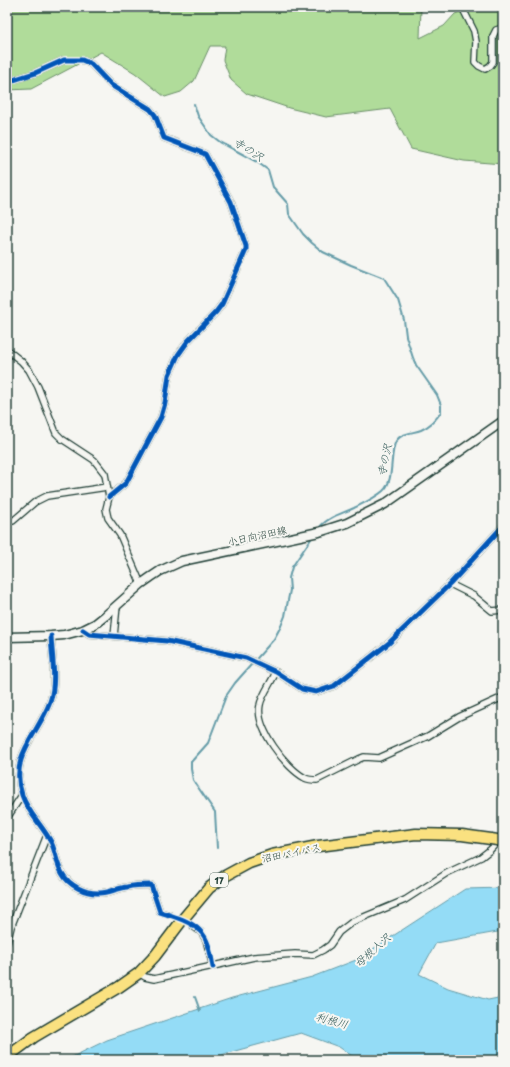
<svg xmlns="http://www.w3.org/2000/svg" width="510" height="1067" font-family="'Playpen Sans','Klee One',sans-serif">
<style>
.green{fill:#b0dc9a;stroke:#688c67}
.water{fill:#94dcf6;stroke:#659ca8}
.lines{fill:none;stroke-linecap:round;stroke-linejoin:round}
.stream{stroke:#659ca8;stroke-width:2}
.street-tunnel{stroke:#cbd1cc;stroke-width:5.5;stroke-dasharray:5.5 3;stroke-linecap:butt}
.street-casing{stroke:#1f3d34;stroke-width:8}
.secondary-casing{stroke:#1f3d34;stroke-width:11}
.highway-casing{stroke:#1f3d34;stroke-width:13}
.street{stroke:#f6f6f2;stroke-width:5.5}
.secondary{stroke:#f6f6f2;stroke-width:8}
.highway{stroke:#fae180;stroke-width:10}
.highway-bridge-casing{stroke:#1f3d34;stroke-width:13;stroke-linecap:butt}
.highway-bridge{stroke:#fae180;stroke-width:10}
.cycleway-casing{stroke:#f6f6f2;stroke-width:8}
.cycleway{stroke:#0057b8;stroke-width:5}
.labels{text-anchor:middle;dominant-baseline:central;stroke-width:4;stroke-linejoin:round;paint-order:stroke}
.shield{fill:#f6f6f2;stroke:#60746d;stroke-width:1}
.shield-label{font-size:9px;font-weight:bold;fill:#1f3d34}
.street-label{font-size:10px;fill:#1f3d34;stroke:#f6f6f2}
.water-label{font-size:11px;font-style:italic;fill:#365d5b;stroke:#f6f6f2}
</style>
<rect width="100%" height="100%" fill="#f6f6f2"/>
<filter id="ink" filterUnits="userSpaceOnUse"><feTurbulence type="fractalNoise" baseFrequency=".025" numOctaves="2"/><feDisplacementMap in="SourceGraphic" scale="8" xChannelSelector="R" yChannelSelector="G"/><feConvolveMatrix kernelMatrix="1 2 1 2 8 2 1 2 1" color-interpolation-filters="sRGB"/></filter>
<g filter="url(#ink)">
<path class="green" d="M 7,7 L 421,7 L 420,38 L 444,26 L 455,14 L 472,7 L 503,7 L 503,164 L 464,161 L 411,149 L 390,109 L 326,117 L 289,108 L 247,94 L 231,80 L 223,60 L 225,46 L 210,46 L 194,81 L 181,92 L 165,97 L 135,73 L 101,52 L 31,89 L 7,90 Z"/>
<path class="water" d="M 503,888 L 503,931 L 436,943 L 419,974 L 448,988 L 488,1000 L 503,997 L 503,1059 L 358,1060 L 339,1047 L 301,1033 L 224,1054 L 214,1060 L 66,1060 L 107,1040 L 232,998 L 312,977 L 356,960 L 465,889 Z"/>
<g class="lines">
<g class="stream">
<path d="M 194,104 L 198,116 L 211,135 L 220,142 L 257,162 L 268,170 L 273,187 L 288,204 L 289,214 L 303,234 L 312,243 L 323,252 L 351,265 L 384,278 L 398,300 L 404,320 L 406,336 L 413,358 L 416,365 L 437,395 L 441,405 L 441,412 C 436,420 430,426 421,430 C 413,433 401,433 396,441 C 389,454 395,481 383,491 C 375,498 364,503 354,508 C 341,514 327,517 318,529"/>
<path d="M 217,848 L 215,812 L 193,780 L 191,769 L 191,762 L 208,743 L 226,696 L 235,683 L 274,639 L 281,626 L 285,616 L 290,590 L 289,578 L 292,567 L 313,536"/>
<path d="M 195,997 L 200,1011"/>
</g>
<path class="street-tunnel" d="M 170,915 L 193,926"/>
<g class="street-casing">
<g id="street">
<path d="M 462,7 L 474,31 L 476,42 L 475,62 L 479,66 L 485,69 L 490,66 L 493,62 L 493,36 L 496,30 L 503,28"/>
<path d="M 7,82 L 35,73 L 64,60 L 82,60 L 91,64 L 111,85 L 150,109 L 155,115 L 164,138 L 205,154 L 231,202 L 246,246 L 246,250 L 222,304 L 216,312 L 188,341 L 178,355 L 169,375 L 165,403 L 161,417 L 126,483 L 109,497"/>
<path d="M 7,350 L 21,361 L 29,370 L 38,387 L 56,433 L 62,439 L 94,460 L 105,474 L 109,497 L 106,509 L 108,518 L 120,535 L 141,584"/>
<path d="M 7,521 L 13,521 L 35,502 L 47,496 L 107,487"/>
<path d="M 450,584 L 474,596 L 492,611 L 503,610"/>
<path d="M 83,630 L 89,634 L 167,641 L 246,658 L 276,672 L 302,689 L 316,692 L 334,686 L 389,643 L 450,584 L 503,526"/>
<path d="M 51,636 C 52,657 57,682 50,702 C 37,736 9,756 22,795 C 28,813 42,825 51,842 C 56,852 56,863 62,873 C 69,886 86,894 100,893 C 109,893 118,888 127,887 C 135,885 143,885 151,885 L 160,912 L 170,915"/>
<path d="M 114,636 L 117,606"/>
<path d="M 276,672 C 272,681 261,697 260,705 C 255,728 286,768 305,778 C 309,780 313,780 317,780 L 359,759 L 364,757 L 379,758 L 428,736 L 459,717 L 503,697"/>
<path d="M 7,818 L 22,795"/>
<path d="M 193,926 L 201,932 L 206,940 L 213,967"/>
<path d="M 7,943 L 11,927 L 47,835"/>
<path d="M 139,973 L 145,977 L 154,979 L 254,957 L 295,954 L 313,955 L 323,950 L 330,945 L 339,932 L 352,922 L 405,900 L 447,873 L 481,857 L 490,850 L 503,836"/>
</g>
</g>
<g class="secondary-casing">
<path id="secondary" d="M 7,637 L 51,636 L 64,635 L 83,630 L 95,624 L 105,616 L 141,584 L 151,577 L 160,571 L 182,561 L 319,532 L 347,523 L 385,504 L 503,421"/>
</g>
<g class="highway-casing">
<path id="highway" d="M 7,1057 L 34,1037 L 119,987 L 139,973 L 155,956 L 183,919 L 209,888 L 225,876 L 249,863 L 272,855 L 318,846 L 416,834 L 462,835 L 491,839"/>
</g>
<use href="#street" class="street"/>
<use href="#secondary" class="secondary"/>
<use href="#highway" class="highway"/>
<g class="highway-bridge-casing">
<path id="highway-bridge" d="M 491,839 L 503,841"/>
</g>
<use href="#highway-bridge" class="highway-bridge"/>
<g class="cycleway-casing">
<g id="cycleway">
<path d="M 7,82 L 35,73 L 64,60 L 82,60 L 91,64 L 111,85 L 150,109 L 155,115 L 164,138 L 205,154 L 231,202 L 246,246 L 246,250 L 222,304 L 216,312 L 188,341 L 178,355 L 169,375 L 165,403 L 161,417 L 126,483 L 109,497"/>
<path d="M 83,630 L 89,634 L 167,641 L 246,658 L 276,672 L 302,689 L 316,692 L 334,686 L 389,643 L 450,584 L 503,526"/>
<path d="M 51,636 C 52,657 57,682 50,702 C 37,736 9,756 22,795 C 28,813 42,825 51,842 C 56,852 56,863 62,873 C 69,886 86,894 100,893 C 109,893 118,888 127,887 C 135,885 143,885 151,885 L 160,912 C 173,916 191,921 200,931 C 209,939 211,956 213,967"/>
</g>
</g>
<use href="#cycleway" class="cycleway"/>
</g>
</g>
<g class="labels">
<rect class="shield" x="210" y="873" width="18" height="14" rx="3"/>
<g class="shield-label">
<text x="219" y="880">17</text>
</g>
<g class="street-label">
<text transform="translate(257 535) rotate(-12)">小日向沼田線</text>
<text transform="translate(291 852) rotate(-12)">沼田バイパス</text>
</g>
<g class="water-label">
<text transform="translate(249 149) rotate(32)">寺の沢</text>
<text transform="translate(384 460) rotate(-78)">寺の沢</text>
<text transform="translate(372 950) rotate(-42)">母根入沢</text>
<text transform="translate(332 1020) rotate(16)">利根川</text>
</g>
</g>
<rect width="510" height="1067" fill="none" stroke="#f6f6f2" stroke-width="24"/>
<rect x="12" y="12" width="486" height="1043" fill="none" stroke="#1f3d34" stroke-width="1.5" filter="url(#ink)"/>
</svg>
